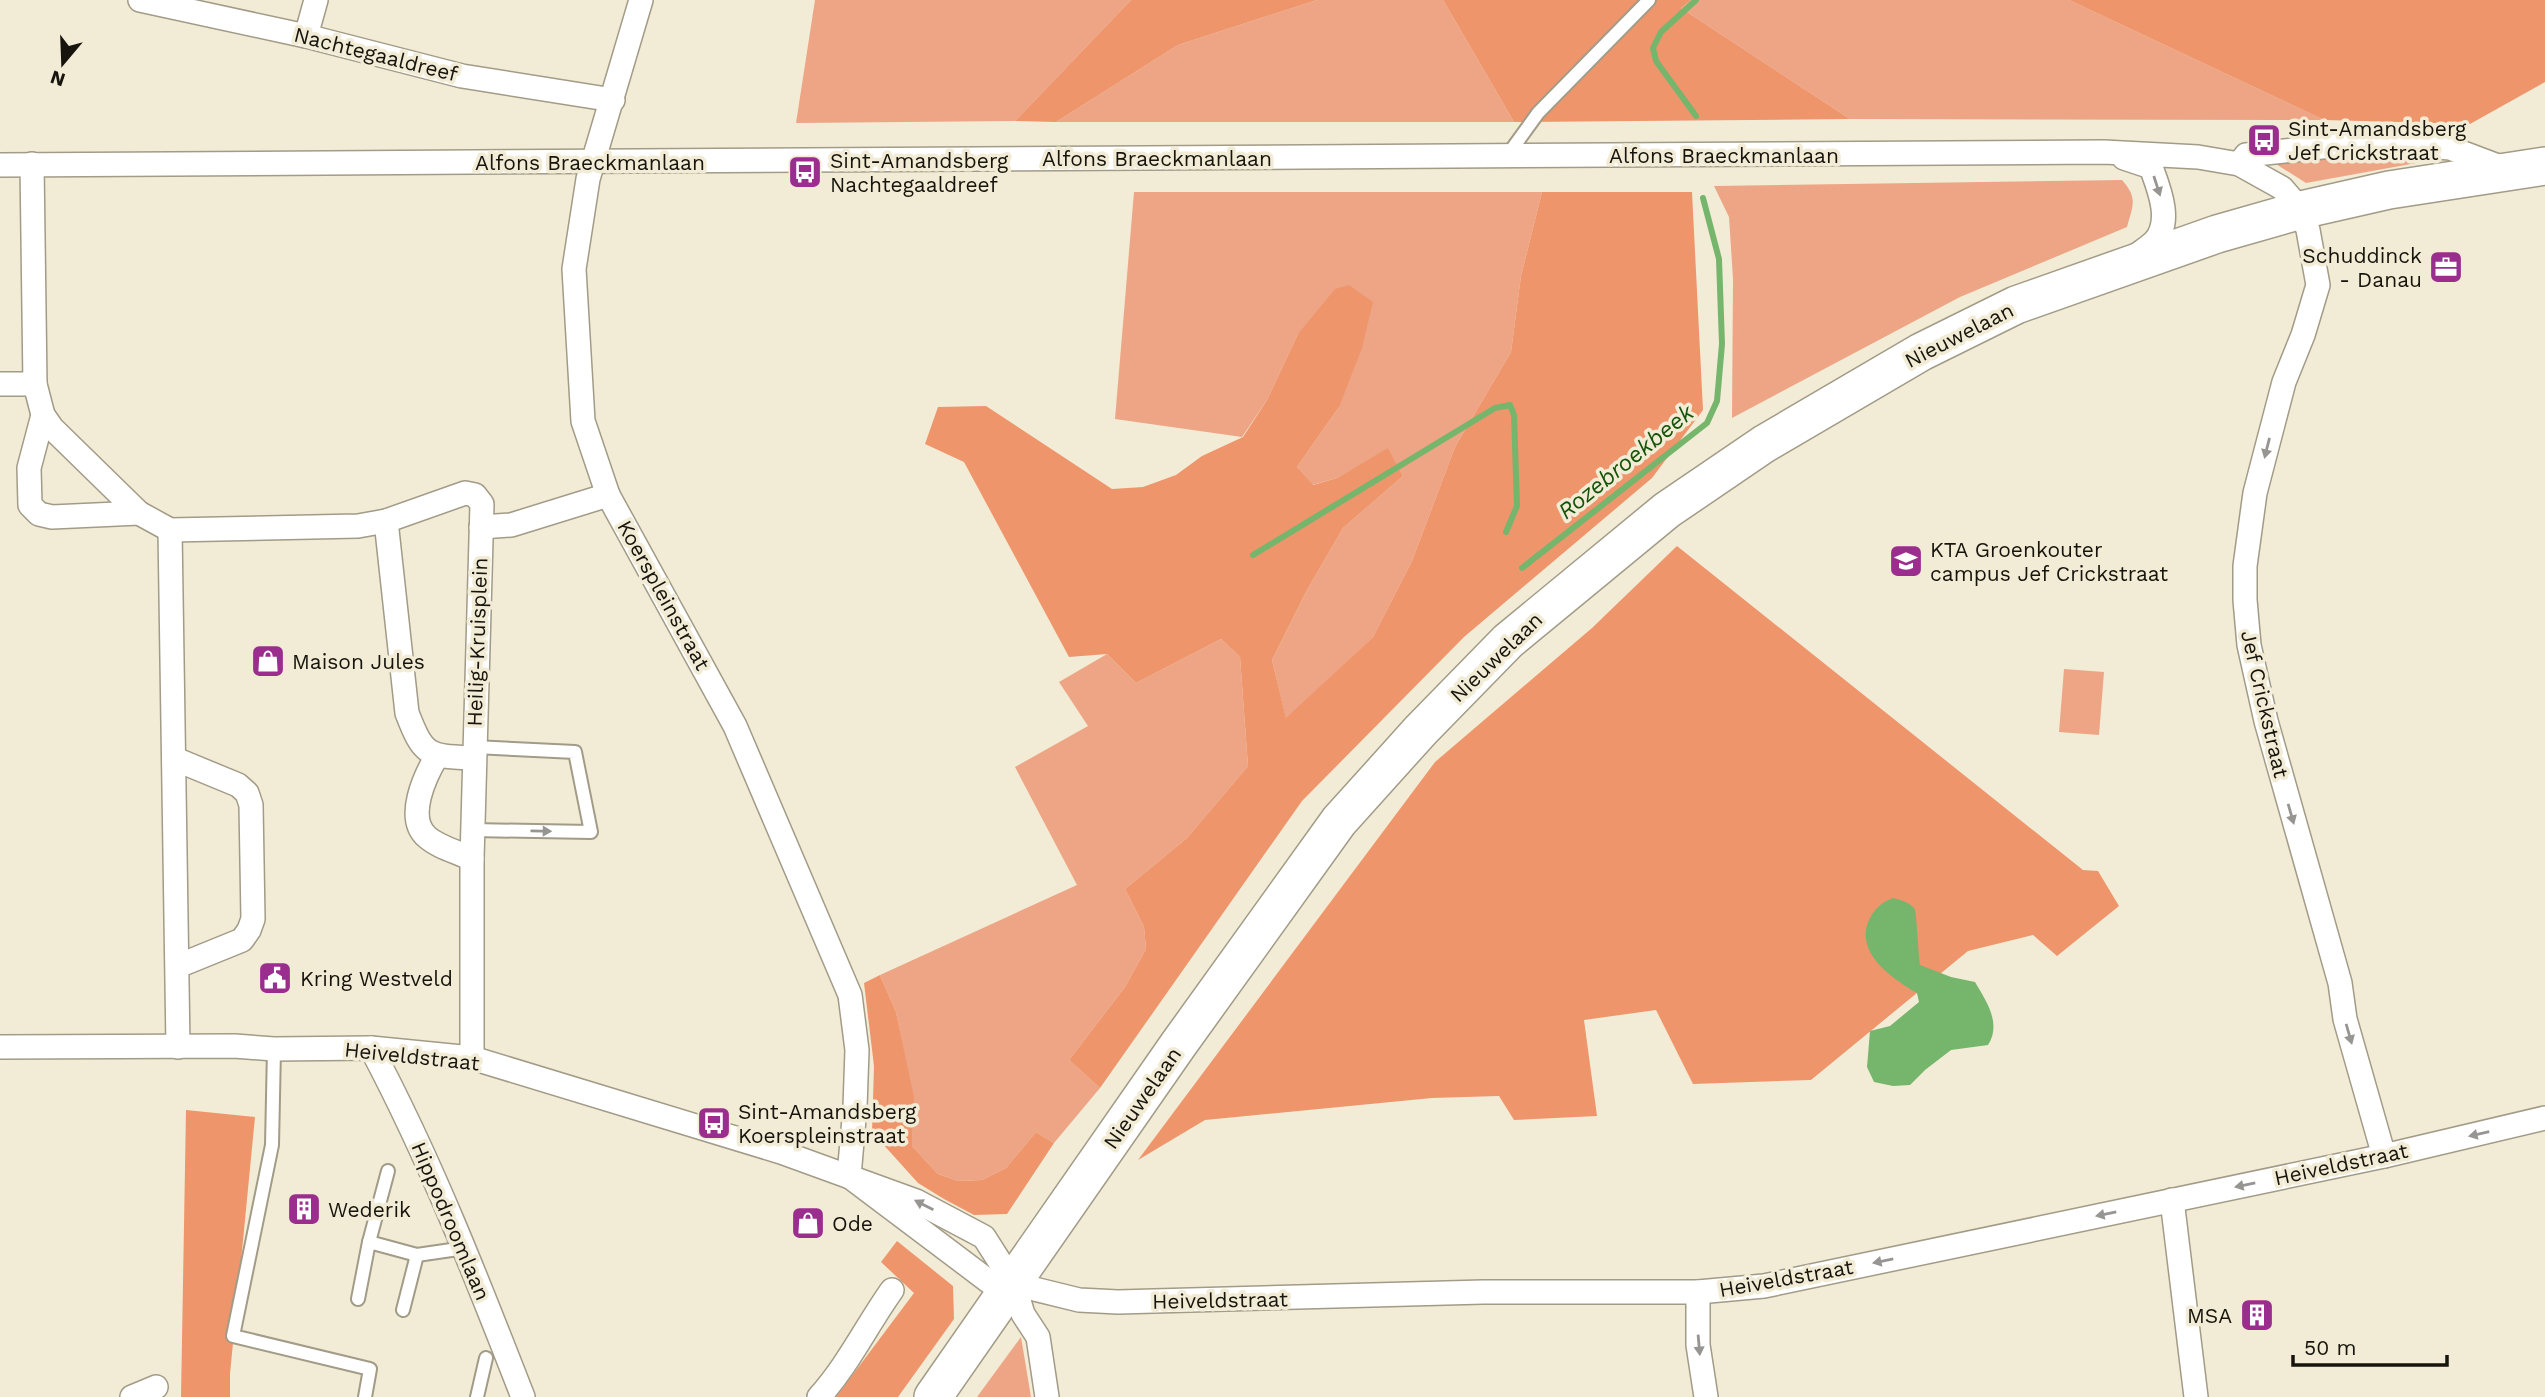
<svg xmlns="http://www.w3.org/2000/svg" width="2545" height="1397" font-family="'Work Sans',sans-serif">
<style>
.green{fill:#eda585}
.forest{fill:#ef956c}
.water{fill:#75b56c}
.lines{fill:none;stroke-linecap:round;stroke-linejoin:round}
.stream{stroke:#75b56c;stroke-width:6}
.lane-casing{stroke:#a19b87;stroke-width:16}
.street-casing{stroke:#a19b87;stroke-width:26}
.primary-casing{stroke:#a19b87;stroke-width:40}
.lane{stroke:#fff;stroke-width:12}
.street{stroke:#fff;stroke-width:23}
.primary{stroke:#fff;stroke-width:37}
.oneway{fill:#969592}
.labels{text-anchor:middle;dominant-baseline:central;stroke-width:7;stroke-linejoin:round;paint-order:stroke}
.street-label{font-size:21px;fill:#16140c;stroke:#f2ecd6}
.poi-label{font-size:21px;fill:#16140c;stroke:#f2ecd6;text-anchor:start}
.water-label{font-size:23px;font-style:italic;fill:#145409;stroke:#f2ecd6}
</style>
<rect width="100%" height="100%" fill="#f2ecd6"/>
<g class="green">
<path d="M 815,0 L 1131,0 L 1015,121 L 796,123 Z"/>
<path d="M 1317,0 L 1443,0 L 1514,122 L 1056,122 L 1178,45 Z"/>
<path d="M 1691,0 L 2069,0 L 2324,120 L 1850,119 L 1681,8 Z"/>
<path d="M 2370,149 L 2444,158 L 2306,183 L 2268,159 Z"/>
<path d="M 2122,180 C 2138,198 2133,205 2127,227 L 1960,297 L 1732,418 L 1733,279 L 1729,217 L 1714,186 Z"/>
<path d="M 1134,192 L 1542,192 L 1521,276 L 1511,352 L 1455,447 L 1412,561 L 1373,637 L 1286,719 L 1272,660 L 1306,592 L 1343,528 L 1403,476 L 1388,449 L 1337,478 L 1312,485 L 1297,467 L 1339,407 L 1298,334 L 1267,400 L 1242,437 L 1115,419 Z"/>
<path d="M 1221,639 L 1240,657 L 1248,766 L 1187,838 L 1125,889 L 1144,927 L 1146,949 L 1125,987 L 1069,1060 L 1100,1088 L 1054,1143 L 1036,1132 L 1006,1168 L 982,1180 L 958,1181 L 938,1174 L 912,1146 L 913,1097 L 896,1012 L 880,975 L 1077,885 L 1015,767 L 1088,726 L 1059,682 L 1107,654 L 1136,683 Z"/>
<path d="M 2064,669 L 2104,672 L 2099,735 L 2059,732 Z"/>
<path d="M 1021,1337 L 1031,1397 L 977,1397 Z"/>
</g>
<g class="forest">
<path d="M 1131,0 L 1317,0 L 1178,45 L 1056,122 L 1015,121 Z"/>
<path d="M 1443,0 L 1691,0 L 1681,8 L 1850,119 L 1514,122 Z"/>
<path d="M 2069,0 L 2545,0 L 2545,82 L 2470,124 L 2324,120 Z"/>
<path d="M 1542,192 L 1692,192 L 1703,410 L 1652,478 L 1464,637 L 1302,801 L 1100,1088 L 1069,1060 L 1125,987 L 1146,949 L 1144,927 L 1125,889 L 1187,838 L 1248,766 L 1240,657 L 1221,639 L 1136,683 L 1107,654 L 1069,657 L 964,462 L 925,444 L 938,407 L 986,406 L 1112,489 L 1143,487 L 1176,475 L 1202,456 L 1243,437 L 1267,400 L 1298,334 L 1335,289 L 1349,285 L 1373,302 L 1362,348 L 1339,407 L 1297,467 L 1313,485 L 1337,478 L 1388,448 L 1403,476 L 1343,528 L 1306,592 L 1272,660 L 1286,718 L 1373,637 L 1412,561 L 1455,447 L 1511,352 L 1521,276 Z"/>
<path d="M 1677,546 L 2083,870 L 2098,871 L 2119,906 L 2057,956 L 2033,935 L 1968,951 L 1811,1080 L 1693,1084 L 1656,1010 L 1584,1020 L 1597,1116 L 1514,1120 L 1499,1096 L 1432,1098 L 1205,1120 L 1138,1160 L 1435,762 L 1592,628 Z"/>
<path d="M 880,975 L 896,1012 L 914,1097 L 912,1146 L 938,1174 L 958,1181 L 982,1180 L 1006,1168 L 1036,1132 L 1054,1143 L 1007,1214 L 974,1215 L 944,1199 L 918,1183 L 872,1132 L 874,1066 L 864,983 Z"/>
<path d="M 186,1110 L 255,1117 L 230,1374 L 230,1397 L 181,1397 Z"/>
<path d="M 897,1241 L 953,1286 L 954,1319 L 898,1397 L 836,1397 L 914,1293 L 881,1262 Z"/>
</g>
<path class="water" d="M 1893,898 C 1900,900 1909,902 1914,908 C 1917,911 1918,954 1920,965 L 1951,977 L 1975,982 C 1986,1001 2002,1023 1988,1045 L 1951,1050 L 1925,1070 L 1910,1085 L 1893,1086 L 1874,1082 L 1867,1067 L 1870,1031 L 1890,1026 L 1919,1002 L 1917,993 C 1893,979 1854,953 1869,920 C 1874,909 1882,902 1893,898 Z"/>
<g class="lines">
<g class="stream">
<path d="M 1696,116 L 1656,61 L 1653,48 L 1661,32 L 1696,0"/>
<path d="M 1253,555 L 1495,408 L 1510,405 L 1514,415 L 1517,506 L 1506,532"/>
<path d="M 1522,568 L 1707,423 L 1717,401 L 1722,344 L 1719,259 L 1703,198"/>
</g>
<g class="lane-casing">
<g id="lane">
<path d="M 1507,156 L 1538,113 L 1649,0"/>
<path d="M 472,830 L 591,832 L 575,752 L 474,747"/>
<path d="M 274,1049 L 272,1145 L 233,1336 L 370,1369 L 365,1397"/>
<path d="M 369,1242 L 388,1171"/>
<path d="M 358,1299 L 369,1242 L 417,1255"/>
<path d="M 403,1310 L 417,1255 L 465,1248"/>
<path d="M 477,1397 L 486,1358"/>
</g>
</g>
<g class="street-casing">
<g id="street">
<path d="M 140,0 L 306,36 L 462,76 L 613,100"/>
<path d="M 641,0 L 588,179 L 574,269 L 583,421 L 608,495 L 735,726 L 850,995 L 857,1050 L 855,1107 L 849,1176"/>
<path d="M 306,36 L 316,0"/>
<path d="M 2124,158 L 2151,167 C 2159,189 2173,222 2154,242 C 2149,247 2142,251 2136,256"/>
<path d="M 32,164 L 35,384 L 43,415 L 52,428 L 139,513 L 170,530 L 358,526 L 386,521 L 465,493 L 475,495 L 482,504 L 472,859 L 472,1058"/>
<path d="M 2239,164 L 2246,155 L 2370,142 L 2450,148 L 2503,168"/>
<path d="M 0,165 L 2104,152 L 2198,157 L 2239,164 L 2282,188 L 2301,210 L 2308,230 L 2318,285 L 2303,335 L 2284,382 L 2255,493 L 2245,566 L 2245,600 L 2249,645 L 2266,721 L 2340,983 L 2345,1019 L 2384,1156"/>
<path d="M 0,384 L 35,384"/>
<path d="M 43,415 L 29,468 L 30,505 L 39,514 L 52,517 L 139,513"/>
<path d="M 386,521 L 407,713 C 424,757 428,756 474,758"/>
<path d="M 481,527 L 511,525 L 608,495"/>
<path d="M 170,530 L 178,1047"/>
<path d="M 437,756 C 425,776 405,818 427,837 C 438,847 458,852 472,859"/>
<path d="M 175,759 L 238,785 L 247,793 L 251,805 L 253,919 L 249,930 L 242,940 L 178,966"/>
<path d="M 0,1047 L 234,1046 L 274,1049 L 371,1048 L 472,1058 L 781,1152 L 916,1201 L 984,1237 L 1014,1284 L 1023,1314 L 1038,1337 L 1047,1397"/>
<path d="M 371,1048 C 431,1161 477,1279 523,1397"/>
<path d="M 849,1176 L 991,1283 L 1014,1284 L 1079,1300 L 1118,1302 L 1483,1292 L 1698,1292 L 1764,1286 L 2384,1156 L 2545,1118"/>
<path d="M 2172,1200 L 2196,1397"/>
<path d="M 1698,1292 L 1698,1345 L 1706,1397"/>
<path d="M 132,1397 L 156,1387"/>
<path d="M 819,1397 C 848,1365 867,1325 892,1290"/>
</g>
</g>
<g class="primary-casing">
<path id="primary" d="M 933,1397 L 1178,1045 L 1339,821 L 1421,730 L 1508,641 L 1667,510 L 1764,444 L 1921,352 L 2016,305 L 2217,234 L 2301,210 L 2389,190 L 2545,166"/>
</g>
<use href="#lane" class="lane"/>
<use href="#street" class="street"/>
<use href="#primary" class="primary"/>
</g>
<defs><path id="oneway-solid" d="M-6-.8H1V-3.2L6.5 0L1 3.2V.8H-6Z" transform="scale(1.75)"/></defs>
<g class="oneway">
<use href="#oneway-solid" transform="translate(2157 186) rotate(72)"/>
<use href="#oneway-solid" transform="translate(2267 448) rotate(104)"/>
<use href="#oneway-solid" transform="translate(2291 814) rotate(74)"/>
<use href="#oneway-solid" transform="translate(541 831) rotate(1)"/>
<use href="#oneway-solid" transform="translate(2349 1034) rotate(74)"/>
<use href="#oneway-solid" transform="translate(2479 1134) rotate(167)"/>
<use href="#oneway-solid" transform="translate(2245 1185) rotate(168)"/>
<use href="#oneway-solid" transform="translate(924 1205) rotate(-153)"/>
<use href="#oneway-solid" transform="translate(2106 1214) rotate(168)"/>
<use href="#oneway-solid" transform="translate(1883 1261) rotate(168)"/>
<use href="#oneway-solid" transform="translate(1699 1345) rotate(85)"/>
</g>
<defs>
<g id="bus-square" transform="scale(1.75)"><rect x="-9" y="-9" width="18" height="18" rx="4" fill="#9a2d8d" stroke="#f2ecd6"/><path d="M-5-6H5V4H4V6H2V4H-2V6H-4V4H-5ZM-3.5-4V0h7V-4ZM-3.5 1.2v1.5H-2V1.2ZM2 1.2v1.5H3.5V1.2Z" fill="#fff"/></g>
<g id="office-square" transform="scale(1.75)"><rect x="-9" y="-9" width="18" height="18" rx="4" fill="#9a2d8d" stroke="#f2ecd6"/><path d="M-6-3h4V-5.5h4V-3h4V5H-6ZM-1-4.5V-3h2v-1.5ZM-6 0V1H6V0Z" fill="#fff"/></g>
<g id="school-square" transform="scale(1.75)"><rect x="-9" y="-9" width="18" height="18" rx="4" fill="#9a2d8d" stroke="#f2ecd6"/><path d="M0-5L7-2L0 1L-7-2ZM-4 1L0 2.5L4 1V4Q0 6-4 4Z" fill="#fff"/></g>
<g id="shop-square" transform="scale(1.75)"><rect x="-9" y="-9" width="18" height="18" rx="4" fill="#9a2d8d" stroke="#f2ecd6"/><path d="M-5-2.5h2.3a2.7 3.5 0 0 1 5.4 0H5L5.5 6h-11ZM-1.5-2.5h3a1.5 2.3 0 0 0-3 0Z" fill="#fff"/></g>
<g id="civic-square" transform="scale(1.75)"><rect x="-9" y="-9" width="18" height="18" rx="4" fill="#9a2d8d" stroke="#f2ecd6"/><path d="M-.6-6.5H3V-4.5H.6V-3L4-1V1h2V6H-6V1h2V-1L-.6-3ZM-1.2 2.5V6h2.4V2.5Z" fill="#fff"/></g>
<g id="building-square" transform="scale(1.75)"><rect x="-9" y="-9" width="18" height="18" rx="4" fill="#9a2d8d" stroke="#f2ecd6"/><path d="M-4-6H4V6H1V3H-1V6H-4ZM-2.5-4.3h1.7v1.8h-1.7ZM.8-4.3h1.7v1.8H.8ZM-2.5-1h1.7V.8h-1.7ZM.8-1h1.7V.8H.8Z" fill="#fff"/></g>
</defs>
<g fill-rule="evenodd">
<use href="#bus-square" x="2264" y="140"/>
<use href="#bus-square" x="805" y="172"/>
<use href="#office-square" x="2446" y="267"/>
<use href="#school-square" x="1906" y="561"/>
<use href="#shop-square" x="268" y="661"/>
<use href="#civic-square" x="275" y="978"/>
<use href="#bus-square" x="714" y="1123"/>
<use href="#building-square" x="304" y="1209"/>
<use href="#shop-square" x="808" y="1223"/>
<use href="#building-square" x="2257" y="1315"/>
</g>
<g class="labels">
<g class="street-label">
<text transform="translate(376 54) rotate(14)">Nachtegaaldreef</text>
<text x="1724" y="155">Alfons Braeckmanlaan</text>
<text x="1157" y="158">Alfons Braeckmanlaan</text>
<text x="590" y="162">Alfons Braeckmanlaan</text>
<text transform="translate(1959 335) rotate(-27)">Nieuwelaan</text>
<text transform="translate(664 595) rotate(61)">Koerspleinstraat</text>
<text transform="translate(477 642) rotate(-88)">Heilig-Kruisplein</text>
<text transform="translate(1496 657) rotate(-44)">Nieuwelaan</text>
<text transform="translate(2265 704) rotate(77)">Jef Crickstraat</text>
<text transform="translate(412 1056) rotate(6)">Heiveldstraat</text>
<text transform="translate(1142 1098) rotate(-55)">Nieuwelaan</text>
<text transform="translate(2341 1164) rotate(-12)">Heiveldstraat</text>
<text transform="translate(451 1221) rotate(67)">Hippodroomlaan</text>
<text transform="translate(1786 1278) rotate(-10)">Heiveldstraat</text>
<text transform="translate(1220 1300) rotate(-1)">Heiveldstraat</text>
</g>
<g class="poi-label">
<text x="2288" y="128">Sint-Amandsberg<tspan x="2288" dy="24">Jef Crickstraat</tspan></text>
<text x="830" y="160">Sint-Amandsberg<tspan x="830" dy="24">Nachtegaaldreef</tspan></text>
<text x="2422" y="255" text-anchor="end">Schuddinck<tspan x="2422" dy="24">- Danau</tspan></text>
<text x="1930" y="549">KTA Groenkouter<tspan x="1930" dy="24">campus Jef Crickstraat</tspan></text>
<text x="292" y="661">Maison Jules</text>
<text x="300" y="978">Kring Westveld</text>
<text x="738" y="1111">Sint-Amandsberg<tspan x="738" dy="24">Koerspleinstraat</tspan></text>
<text x="328" y="1209">Wederik</text>
<text x="832" y="1223">Ode</text>
<text x="2232" y="1315" text-anchor="end">MSA</text>
</g>
<g class="water-label">
<text transform="translate(1626 462) rotate(-39)">Rozebroekbeek</text>
</g>
</g>
<g transform="translate(63 63) rotate(199)" stroke="#f2ecd6" stroke-width="5" paint-order="stroke">
<path d="M0-5L12 26L0 18L-12 26Z" fill="#16140c"/>
<text y="-10" font-size="19" font-weight="bold" text-anchor="middle" fill="#16140c">N</text>
</g>
<path d="M2293 1355v10h154v-10" fill="none" stroke="#16140c" stroke-width="3.5"/>
<text x="2304" y="1355" font-size="21" fill="#16140c" stroke="#f2ecd6" stroke-width="5" paint-order="stroke">50 m</text>
</svg>
